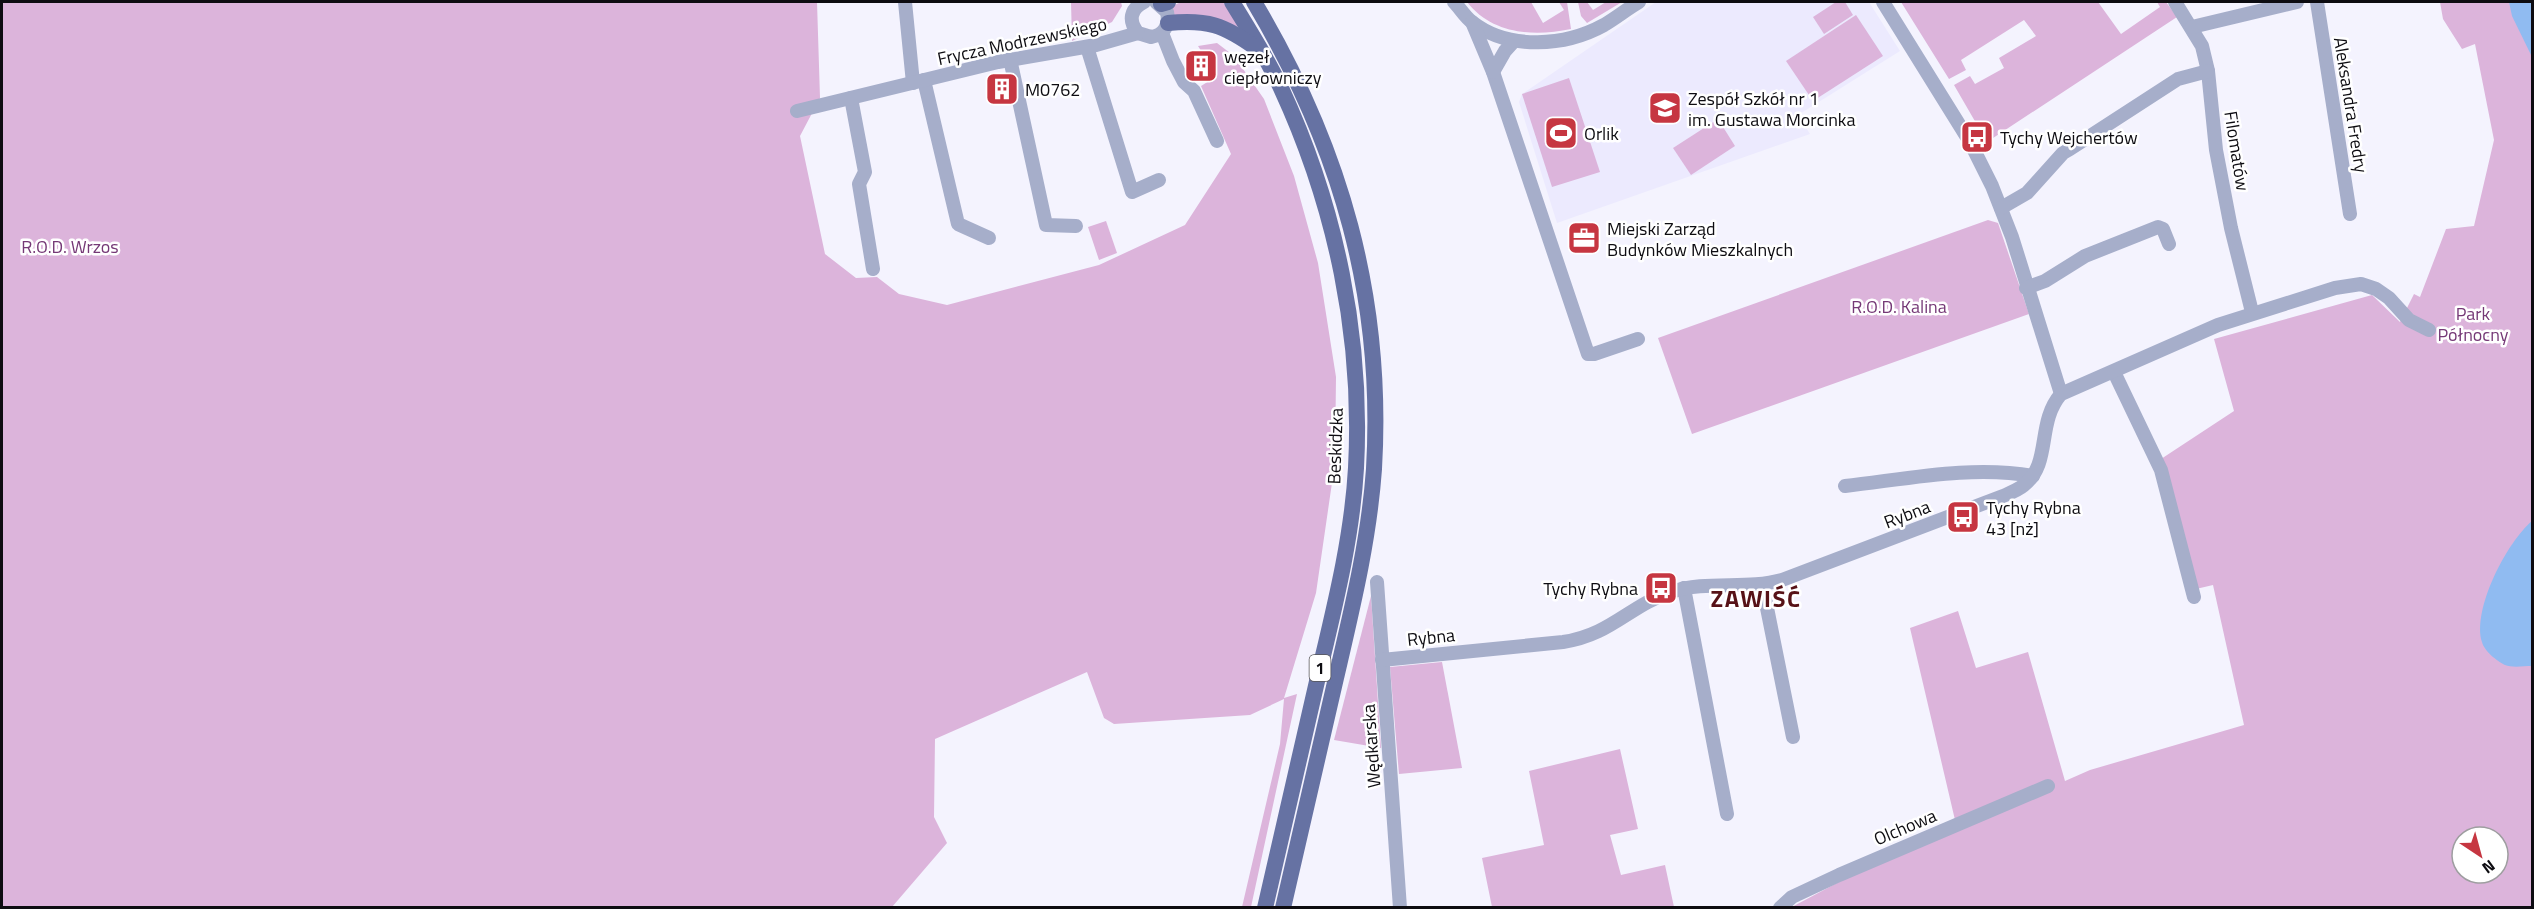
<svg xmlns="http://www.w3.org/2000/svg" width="2534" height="909" font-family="'Titillium Web',sans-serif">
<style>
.built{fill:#eceafe}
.green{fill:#dcb4db;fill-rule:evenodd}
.water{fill:#90bbf1}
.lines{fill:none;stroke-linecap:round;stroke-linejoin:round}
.minor{stroke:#a6aeca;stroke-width:14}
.major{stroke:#6672a3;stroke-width:16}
.labels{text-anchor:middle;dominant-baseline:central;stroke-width:5;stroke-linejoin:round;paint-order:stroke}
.shield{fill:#fff;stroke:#565558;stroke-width:1.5}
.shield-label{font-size:16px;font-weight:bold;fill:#0d0c11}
.street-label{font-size:18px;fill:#0d0c11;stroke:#fff}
.poi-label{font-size:18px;fill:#0d0c11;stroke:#fff;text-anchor:start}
.park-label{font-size:18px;fill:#753876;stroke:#fff}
.district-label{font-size:24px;font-weight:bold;letter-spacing:1.5px;fill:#571217;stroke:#fff}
</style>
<rect width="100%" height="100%" fill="#f4f3fe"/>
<path class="built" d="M 1656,2 L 1869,2 L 1900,51 L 1798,115 L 1810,134 L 1557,223 L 1519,102 L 1522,94 Z"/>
<g class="green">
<path d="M 2,2 L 817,2 L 820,98 L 800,136 L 825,254 L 856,278 L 877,277 L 899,294 L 947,305 L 1099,265 L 1185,225 L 1231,154 L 1201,86 L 1217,76 L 1198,46 L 1217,43 L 1234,56 L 1264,99 L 1294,176 L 1318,263 L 1336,377 L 1335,462 L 1316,593 L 1284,698 L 1297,694 L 1251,907 L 1242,907 L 1280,744 L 1284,699 L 1250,715 L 1114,724 L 1104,718 L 1087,672 L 935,739 L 934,817 L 947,843 L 892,907 L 2,908 Z"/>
<path d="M 1071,2 L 1121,2 L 1122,6 L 1112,22 L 1072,41 Z"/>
<path d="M 1181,2 L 1223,2 L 1240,27 L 1173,18 L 1170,7 Z"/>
<path d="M 1467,2 L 1531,2 L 1543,23 L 1564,10 L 1559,2 L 1567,2 L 1571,29 C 1533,37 1492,34 1467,2 Z"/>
<path d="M 1578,2 L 1587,2 L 1593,10 L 1606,2 L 1622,2 L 1587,23 L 1581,16 Z"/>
<path d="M 1836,2 L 1845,2 L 1853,15 L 1824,34 L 1813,17 Z"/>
<path d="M 1901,2 L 2098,2 L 2121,34 L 2160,7 L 2157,2 L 2166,2 L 2177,17 L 1987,142 L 1954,85 L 1970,76 L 1975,84 L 2004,68 L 1999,58 L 2036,36 L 2024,20 L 1961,60 L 1966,70 L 1949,79 Z"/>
<path d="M 2440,2 L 2532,2 L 2532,907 L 1790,908 L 1955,820 L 1910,628 L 1958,611 L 1976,668 L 2028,652 L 2065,781 L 2090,770 L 2244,725 L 2213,585 L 2196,589 L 2161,459 L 2234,411 L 2214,339 L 2372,295 L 2400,322 L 2414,294 L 2420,297 L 2446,229 L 2474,226 L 2494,140 L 2475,44 L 2462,49 L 2443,19 ZM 2462,837 L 2498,837 L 2498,873 L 2462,873 Z"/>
<path d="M 1856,15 L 1883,56 L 1813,101 L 1786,61 Z"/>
<path d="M 1569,78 L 1600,172 L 1552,187 L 1522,94 Z"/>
<path d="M 1718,119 L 1735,146 L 1691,175 L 1673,148 Z"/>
<path d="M 1988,220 L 1998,223 L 2029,314 L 1692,434 L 1658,338 Z"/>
<path d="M 1106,221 L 1117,253 L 1099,260 L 1088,227 Z"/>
<path d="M 1371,596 L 1381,748 L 1334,740 Z"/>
<path d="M 1442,662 L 1462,768 L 1399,774 L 1390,667 Z"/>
<path d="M 1620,749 L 1638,829 L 1610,835 L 1621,875 L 1665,865 L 1674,907 L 1492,907 L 1482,858 L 1544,845 L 1529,771 Z"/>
</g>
<g class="water">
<path d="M 2509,2 L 2532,2 L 2532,57 L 2512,16 Z"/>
<path d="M 2532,521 L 2532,666 C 2524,666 2512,668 2505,665 C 2497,661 2484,651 2482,642 C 2472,609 2507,542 2532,521 Z"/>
</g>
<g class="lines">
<g class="minor">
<path d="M 905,2 L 913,83"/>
<path d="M 1144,2 C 1130,9 1128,21 1138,33 L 1151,37 C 1164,35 1170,25 1167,12 L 1156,2"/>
<path d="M 1454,2 C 1460,8 1465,17 1472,22 C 1509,51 1566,46 1604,25 C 1616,18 1627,9 1639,2"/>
<path d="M 1883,2 L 1970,142 L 1992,186 L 2012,237 L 2061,394"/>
<path d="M 2175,2 L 2202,46 L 2208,71 L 2216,150 L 2231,228 L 2252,312"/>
<path d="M 2317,2 L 2350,214"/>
<path d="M 1472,22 L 1493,72 L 1588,354 L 1594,354 L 1638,339"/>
<path d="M 2192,27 L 2297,2"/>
<path d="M 1162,33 L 1173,61 L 1184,82 L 1194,91 L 1217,141"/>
<path d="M 1087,47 L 1132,192 L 1159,180"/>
<path d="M 1010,59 L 1046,225 L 1076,226"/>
<path d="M 1493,72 L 1505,51 L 1514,41"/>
<path d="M 924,80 L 958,224 L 989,238"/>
<path d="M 851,98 L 865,172 L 859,184 L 873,269"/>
<path d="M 797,111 L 998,62 L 1096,45 L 1138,33"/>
<path d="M 2001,208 L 2027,193 L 2063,153 L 2070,149 L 2178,79 L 2208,71"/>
<path d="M 2026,288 L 2045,281 L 2085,256 L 2158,227 L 2163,229 L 2169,244"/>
<path d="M 2114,372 L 2161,470 L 2194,597"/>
<path d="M 1845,486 C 1907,479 1972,465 2033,476"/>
<path d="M 1377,582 L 1400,908"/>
<path d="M 1764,584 L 1764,593 L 1793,737"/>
<path d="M 1684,588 L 1727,814"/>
<path d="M 1382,660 L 1563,642 C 1611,635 1630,605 1671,592 C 1707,580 1746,590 1782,580 L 2003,496 C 2010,493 2018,490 2024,485 C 2052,463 2036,423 2061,394 L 2218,325 L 2335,288 L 2361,284 L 2376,289 L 2389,298 L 2409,320 L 2429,330"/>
<path d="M 1780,908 L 1792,897 L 1839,875 L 2048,786"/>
</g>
<g class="major">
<path d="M 1232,2 C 1249,30 1267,58 1281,88 C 1336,207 1363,337 1356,468 C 1352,539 1334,609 1318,677 C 1300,754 1283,831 1265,908"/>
<path d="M 1254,2 C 1341,148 1384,298 1374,469 C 1369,540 1352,609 1336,678 C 1319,754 1301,831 1283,908"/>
<path d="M 1161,4 L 1168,2"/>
<path d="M 1168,23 C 1207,19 1224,25 1256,48"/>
</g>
</g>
<defs>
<g id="building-square" transform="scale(1.725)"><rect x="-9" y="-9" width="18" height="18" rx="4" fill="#c63641" stroke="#fff"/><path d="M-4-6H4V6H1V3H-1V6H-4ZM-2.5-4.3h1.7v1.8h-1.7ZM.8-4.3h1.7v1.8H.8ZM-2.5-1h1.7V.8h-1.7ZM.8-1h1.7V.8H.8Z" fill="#fff"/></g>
<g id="school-square" transform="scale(1.725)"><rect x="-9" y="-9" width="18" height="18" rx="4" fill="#c63641" stroke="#fff"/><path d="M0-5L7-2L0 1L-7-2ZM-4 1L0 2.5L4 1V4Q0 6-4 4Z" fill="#fff"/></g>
<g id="stadium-square" transform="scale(1.725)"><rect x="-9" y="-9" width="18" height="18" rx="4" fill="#c63641" stroke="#fff"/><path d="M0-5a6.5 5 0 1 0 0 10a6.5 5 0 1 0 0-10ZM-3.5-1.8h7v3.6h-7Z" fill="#fff"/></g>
<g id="bus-square" transform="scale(1.725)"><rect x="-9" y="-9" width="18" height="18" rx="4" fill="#c63641" stroke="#fff"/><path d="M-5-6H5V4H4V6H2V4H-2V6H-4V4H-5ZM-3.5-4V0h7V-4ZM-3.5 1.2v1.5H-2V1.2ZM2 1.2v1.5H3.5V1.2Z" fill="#fff"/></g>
<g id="office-square" transform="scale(1.725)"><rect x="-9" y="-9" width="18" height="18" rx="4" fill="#c63641" stroke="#fff"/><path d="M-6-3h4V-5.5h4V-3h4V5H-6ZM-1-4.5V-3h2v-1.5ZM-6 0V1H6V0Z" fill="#fff"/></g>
</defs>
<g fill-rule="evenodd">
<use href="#building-square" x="1201" y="66"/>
<use href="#building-square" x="1002" y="89"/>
<use href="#school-square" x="1665" y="108"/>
<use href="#stadium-square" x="1561" y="133"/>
<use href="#bus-square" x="1977" y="137"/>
<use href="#office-square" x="1584" y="238"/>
<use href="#bus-square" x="1963" y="517"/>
<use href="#bus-square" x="1661" y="588"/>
</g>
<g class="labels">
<rect class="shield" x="1309.5" y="655" width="21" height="26" rx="4.5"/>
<g class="shield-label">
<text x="1320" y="668">1</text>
</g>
<g class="street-label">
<text transform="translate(1022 41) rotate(-12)">Frycza Modrzewskiego</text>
<text transform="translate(2351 105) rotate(81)">Aleksandra Fredry</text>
<text transform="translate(2237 151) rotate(81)">Filomatów</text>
<text transform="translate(1335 446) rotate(-88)">Beskidzka</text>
<text transform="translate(1907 514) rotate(-21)">Rybna</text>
<text transform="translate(1431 637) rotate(-6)">Rybna</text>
<text transform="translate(1371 746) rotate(-94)">Wędkarska</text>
<text transform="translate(1905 827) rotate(-23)">Olchowa</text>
</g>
<g class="poi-label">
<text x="1224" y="56">węzeł<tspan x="1224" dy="21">ciepłowniczy</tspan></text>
<text x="1025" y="89">M0762</text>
<text x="1688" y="98">Zespół Szkół nr 1<tspan x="1688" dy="21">im. Gustawa Morcinka</tspan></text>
<text x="1584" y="133">Orlik</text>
<text x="2000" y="137">Tychy Wejchertów</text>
<text x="1607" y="228">Miejski Zarząd<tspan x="1607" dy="21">Budynków Mieszkalnych</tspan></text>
<text x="1986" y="507">Tychy Rybna<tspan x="1986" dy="21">43 [nż]</tspan></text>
<text x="1638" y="588" text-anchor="end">Tychy Rybna</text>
</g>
<g class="park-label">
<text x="70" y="246">R.O.D. Wrzos</text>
<text x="1899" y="306">R.O.D. Kalina</text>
<text x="2473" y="313">Park<tspan x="2473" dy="21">Północny</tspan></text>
</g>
<g class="district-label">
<text x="1756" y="598">ZAWIŚĆ</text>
</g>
</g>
<rect width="2534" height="909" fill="none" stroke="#0d0c11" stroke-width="6"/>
<g transform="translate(2480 855) rotate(144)"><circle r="28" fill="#ffffff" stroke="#9e9ea0" stroke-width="1.5"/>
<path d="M0-4.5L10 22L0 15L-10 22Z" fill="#c63641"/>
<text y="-9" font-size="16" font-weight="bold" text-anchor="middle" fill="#0d0c11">N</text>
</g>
</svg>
